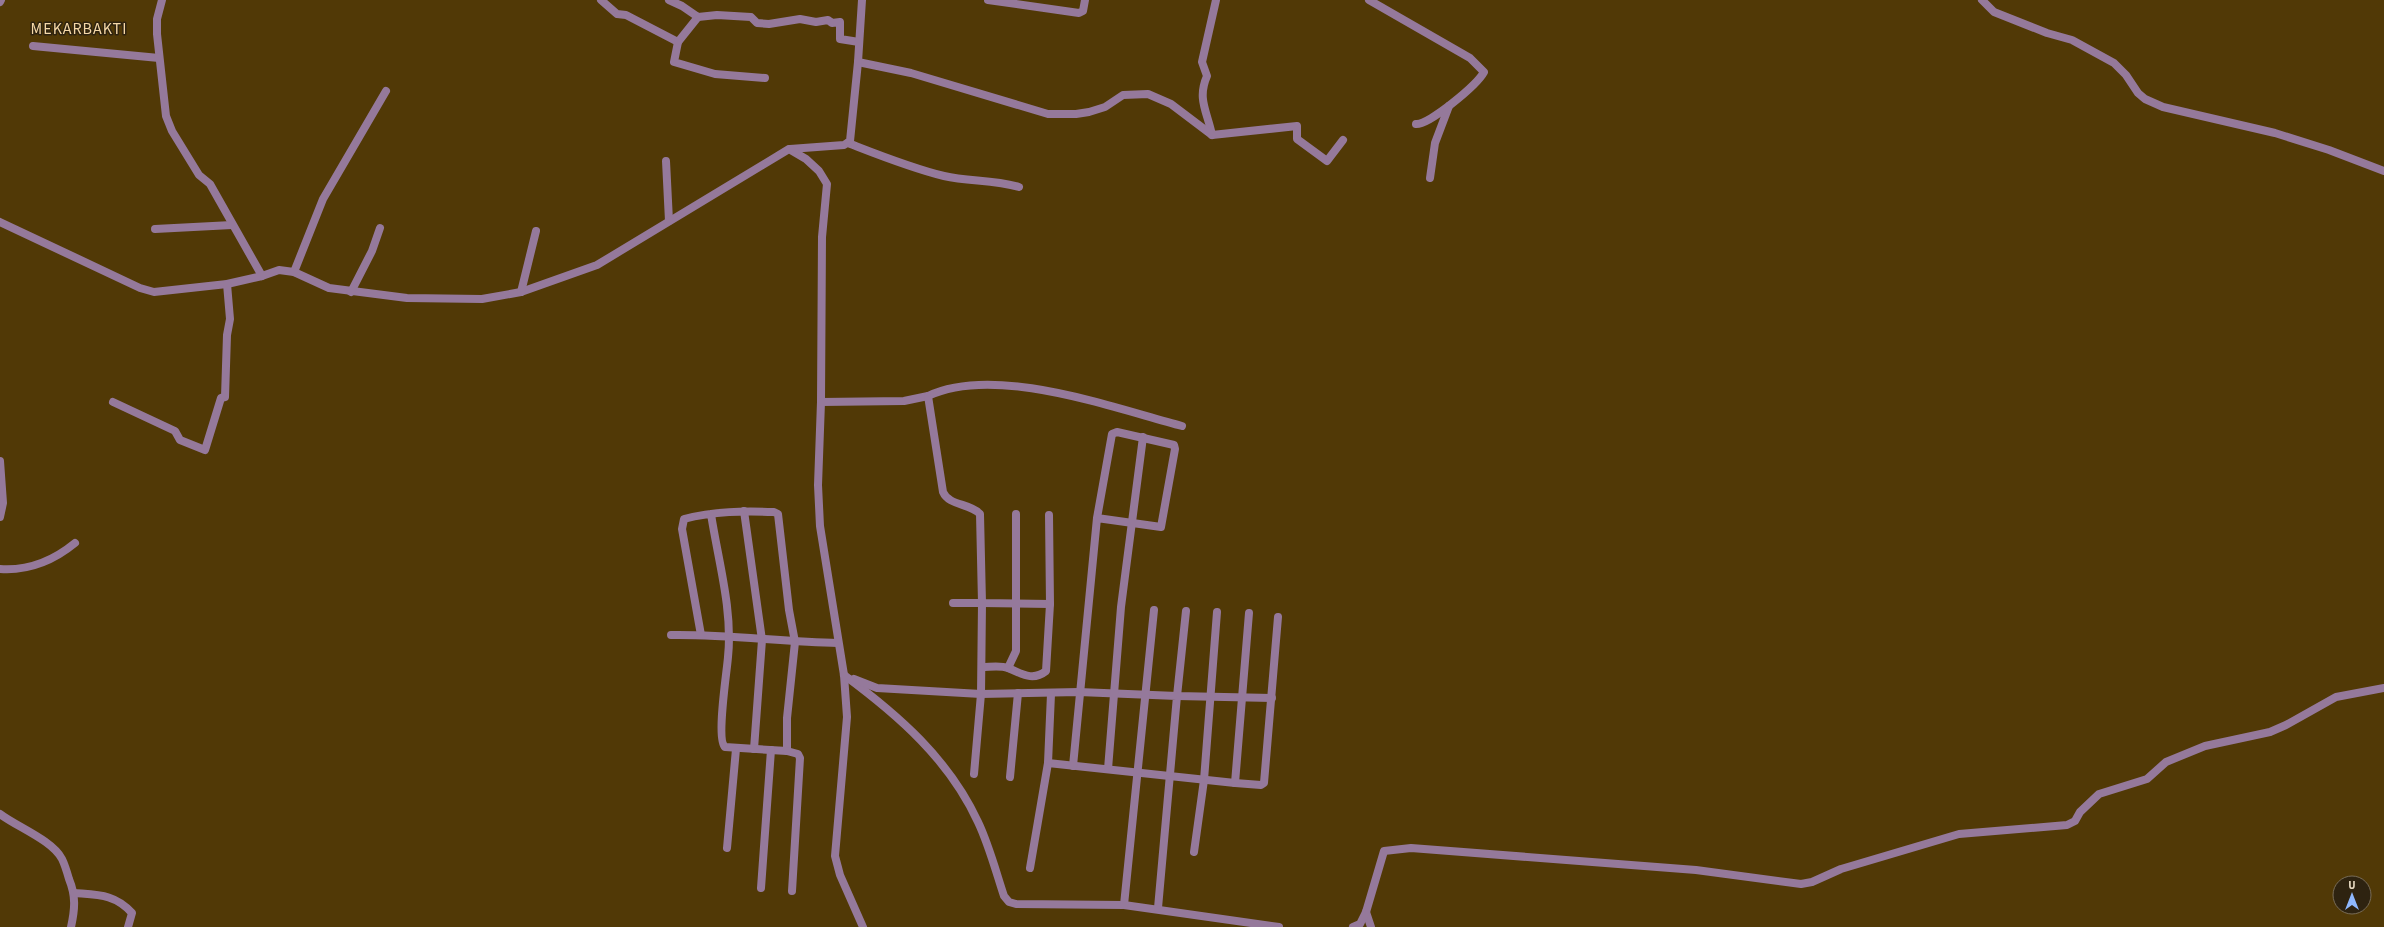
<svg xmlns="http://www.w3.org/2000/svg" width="2384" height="927" font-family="'Source Sans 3',sans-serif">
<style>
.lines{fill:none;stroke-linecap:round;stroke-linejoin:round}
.street{stroke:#95799b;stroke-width:8}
.labels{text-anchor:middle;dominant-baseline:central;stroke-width:3;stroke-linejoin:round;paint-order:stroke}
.quarter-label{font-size:16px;letter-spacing:1px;fill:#f5d8a7;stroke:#2e2310}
</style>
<rect width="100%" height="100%" fill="#513906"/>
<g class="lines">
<g class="street">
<path d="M 162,0 L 157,19 L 157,34 L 166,116 L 172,131 L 199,175 L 210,184 L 262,276"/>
<path d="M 601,0 L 617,14 L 626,15 L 678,42 L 698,17"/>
<path d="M 669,0 L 682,6 L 698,17 L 717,15 L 751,17 L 757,23 L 769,24 L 800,19 L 816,22 L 828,20 L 832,23 L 840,22 L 840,39 L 859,42"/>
<path d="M 988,0 L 1079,13 L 1083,11 L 1085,0"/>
<path d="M 1216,0 L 1202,62 L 1207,76 C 1197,99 1207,111 1212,135 L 1297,126 L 1297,139 L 1327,161 L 1343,140"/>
<path d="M 1369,0 L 1470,58 L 1484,72 C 1477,85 1429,125 1416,124"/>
<path d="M 1982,0 L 1994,12 L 2047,33 L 2072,40 L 2114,63 L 2126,75 L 2138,93 L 2145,99 L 2163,107 L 2275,133 L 2329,150 L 2384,171"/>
<path d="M 0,2 L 1,0"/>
<path d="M 678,42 L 674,62 L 715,74 L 765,78"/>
<path d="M 33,46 L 159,58"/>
<path d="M 858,62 L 911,73 L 1048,114 L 1076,114 L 1089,112 L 1105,107 L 1123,95 L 1148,94 L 1171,104 L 1212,135"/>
<path d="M 848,143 C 879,155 911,168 944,176 C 969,182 993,179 1019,187"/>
<path d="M 790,149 L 844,145 L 850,141 L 858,62 L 862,0"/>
<path d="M 666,161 L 669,221"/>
<path d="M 1430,178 L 1435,143 L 1449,106"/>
<path d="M 0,222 L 140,288 L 154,292 L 227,284 L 262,276 L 279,270 L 294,272 L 329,288 L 407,298 L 482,299 L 521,292 L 597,265 L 789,149 L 806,159 L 819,171 L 827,184 L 822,237 L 821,402 L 818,485 L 820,526 L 844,675 L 847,717 L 835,856 L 840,875 L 863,927"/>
<path d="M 155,229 L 232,225"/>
<path d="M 294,272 L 323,199 L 386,91"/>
<path d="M 351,292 L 372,251 L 380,228"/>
<path d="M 521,292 L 536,231"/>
<path d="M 113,402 L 175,431 L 180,440 L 205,450 L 221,398 L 225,397 L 227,335 L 230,319 L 227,284"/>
<path d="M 821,402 L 904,401 L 928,396"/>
<path d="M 0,461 L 3,503 L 0,517"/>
<path d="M 744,511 L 762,640 L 754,749"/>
<path d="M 0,569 C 29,571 53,561 75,543"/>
<path d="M 953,603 L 982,603 L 981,694 L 974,774"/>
<path d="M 1050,604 L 982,603 L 980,514 C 970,503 949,506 943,492 L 928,396 C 995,364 1113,408 1182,426"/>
<path d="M 1186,611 L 1177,696 L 1272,698"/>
<path d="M 671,635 C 727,634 782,642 838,643"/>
<path d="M 701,635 L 682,529 L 684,519 C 714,511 744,511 774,512 L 778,514 L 789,610 L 795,642 L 787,718 L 787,751 L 725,747 C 716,740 727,671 728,657 C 733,610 718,560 711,514"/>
<path d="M 982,667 C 990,667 1000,665 1008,668 C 1021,673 1032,682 1046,671 L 1050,604 L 1049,515"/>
<path d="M 1008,668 L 1016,651 L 1016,514"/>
<path d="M 844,675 C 898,715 949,759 978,822 C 989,845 996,872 1004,896 L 1009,902 L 1016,904 L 1124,905 L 1279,927"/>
<path d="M 854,679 L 877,688 L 981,694 L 1079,692 L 1177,696 L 1158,908"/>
<path d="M 787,751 L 798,754 L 800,758 L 792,891"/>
<path d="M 1048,763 L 1235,783 L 1261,785 L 1264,783 L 1278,617"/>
<path d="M 1073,766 L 1097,518 L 1112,434 L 1117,432 L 1174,445 L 1175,449 L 1161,527 L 1097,518"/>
<path d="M 1108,769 L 1121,607 L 1143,437"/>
<path d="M 1010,777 L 1018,693"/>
<path d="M 1235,783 L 1249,613"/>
<path d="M 0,814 C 17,827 52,840 62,859 C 65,865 67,872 69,879 C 76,896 75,909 71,927"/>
<path d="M 727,848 L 736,749"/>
<path d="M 1194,852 L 1204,780 L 1217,612"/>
<path d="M 1030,868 L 1048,763 L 1051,694"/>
<path d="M 761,888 L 771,750"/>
<path d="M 74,893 C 98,895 115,894 132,913 L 128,927"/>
<path d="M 1124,905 L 1154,610"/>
<path d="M 1366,912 L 1371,927"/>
<path d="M 1353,927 L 1360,924 L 1366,912 L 1384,851 L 1411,848 L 1696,870 L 1801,884 L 1812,882 L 1841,869 L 1959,834 L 2067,825 L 2075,821 L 2080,812 L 2099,794 L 2147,779 L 2166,762 L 2205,746 L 2270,732 L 2286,725 L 2336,697 L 2384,688"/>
</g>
</g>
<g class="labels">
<g class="quarter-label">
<text x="79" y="29">MEKARBAKTI</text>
</g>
</g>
<g transform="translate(2352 895)"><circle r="19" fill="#2e2310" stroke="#786c57"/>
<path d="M0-3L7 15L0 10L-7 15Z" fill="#8fb8fd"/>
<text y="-6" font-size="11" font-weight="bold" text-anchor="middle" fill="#e7d9c1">U</text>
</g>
</svg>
